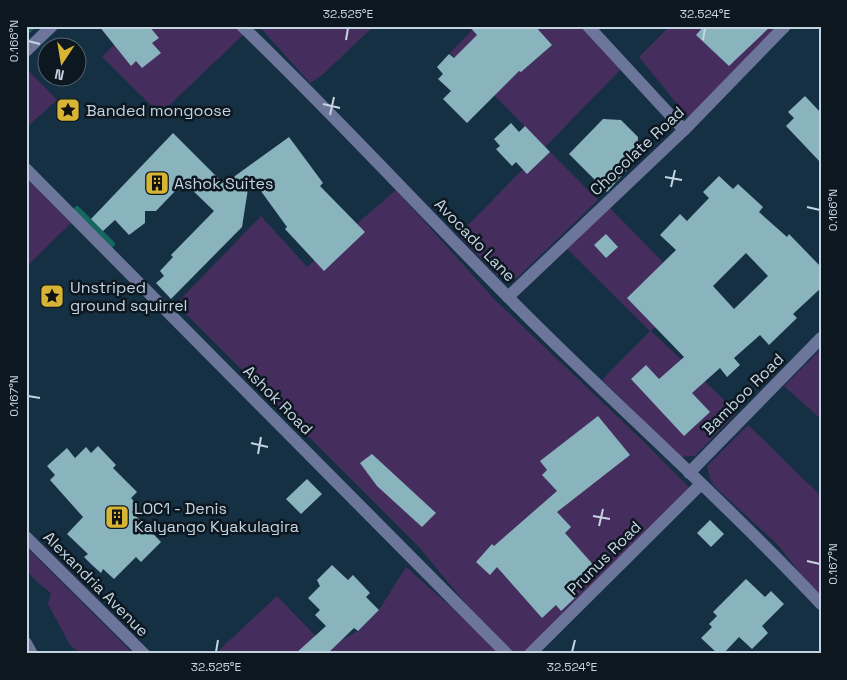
<svg xmlns="http://www.w3.org/2000/svg" width="847" height="680" font-family="'Space Grotesk',sans-serif">
<style>
.green{fill:#452e5e}
.lines{fill:none;stroke-linecap:round;stroke-linejoin:round}
.stream{stroke:#14685f;stroke-width:6}
.building{fill:#89b3bd;fill-rule:evenodd}
.minor{stroke:#6c759a;stroke-width:12}
.ticks{fill:none;stroke:#c5d4e1;stroke-width:2}
.labels{text-anchor:middle;dominant-baseline:central;stroke-width:5;stroke-linejoin:round;paint-order:stroke}
.poi-label{font-size:16px;fill:#c5d4e1;stroke:#0c1720;text-anchor:start}
.street-label{font-size:16px;fill:#c5d4e1;stroke:#0c1720}
.neatline{fill:none;stroke:#c5d4e1;stroke-width:2}
.ticks-label{font-size:12px;text-anchor:middle;fill:#c5d4e1}
</style>
<rect width="100%" height="100%" fill="#163043"/>
<g class="green">
<path d="M 133,26 L 235,26 L 244,34 L 160,114 L 102,57 Z"/>
<path d="M 259,26 L 374,26 L 322,75 L 310,83 Z"/>
<path d="M 476,26 L 581,26 L 622,68 L 545,147 L 598,200 L 517,278 L 508,280 L 498,276 L 458,235 L 545,147 L 498,99 L 450,53 Z"/>
<path d="M 670,26 L 787,26 L 690,120 L 639,57 Z"/>
<path d="M 26,68 L 57,100 L 26,128 Z"/>
<path d="M 26,178 L 71,223 L 26,267 Z"/>
<path d="M 396,190 L 495,300 L 640,438 L 694,492 L 537,654 L 507,654 L 419,547 L 176,304 L 261,216 L 307,267 Z"/>
<path d="M 609,207 L 691,291 L 651,331 L 737,412 L 695,456 L 680,457 L 602,380 L 650,331 L 567,249 Z"/>
<path d="M 821,349 L 821,419 L 784,386 Z"/>
<path d="M 748,425 L 821,496 L 821,600 L 778,545 L 713,485 L 709,476 L 707,466 Z"/>
<path d="M 26,547 L 134,654 L 112,654 L 108,651 L 104,654 L 81,654 L 70,645 L 48,604 L 51,593 L 36,581 L 26,569 Z"/>
<path d="M 406,567 L 460,615 L 499,654 L 332,654 L 327,648 L 321,654 L 215,654 L 277,596 L 327,648 L 358,631 L 379,610 Z"/>
</g>
<g class="lines">
<g class="stream">
<path d="M 26,32 L 33,26"/>
<path d="M 77,209 L 112,244"/>
</g>
</g>
<g class="building">
<path d="M 99,26 L 149,26 L 159,38 L 152,43 L 161,53 L 142,68 L 136,61 L 131,66 Z"/>
<path d="M 469,26 L 535,26 L 552,45 L 521,72 L 519,71 L 467,123 L 443,99 L 451,91 L 438,79 L 443,74 L 437,67 L 449,54 L 454,58 L 477,35 Z"/>
<path d="M 704,26 L 771,26 L 729,66 L 696,35 Z"/>
<path d="M 805,96 L 821,113 L 821,163 L 786,126 L 794,118 L 788,112 Z"/>
<path d="M 603,119 L 621,120 L 638,137 L 637,159 L 607,192 L 569,154 Z"/>
<path d="M 511,123 L 519,132 L 525,126 L 550,152 L 527,174 L 516,162 L 512,166 L 496,149 L 500,146 L 494,139 Z"/>
<path d="M 173,133 L 224,184 L 289,137 L 323,183 L 320,186 L 365,232 L 324,271 L 285,229 L 287,227 L 250,176 L 242,227 L 171,299 L 156,283 L 164,276 L 160,271 L 173,257 L 171,255 L 214,211 L 187,185 L 182,190 L 179,187 L 156,211 L 145,211 L 145,223 L 129,235 L 115,220 L 103,231 L 91,219 Z"/>
<path d="M 719,176 L 733,189 L 738,184 L 763,207 L 759,212 L 787,237 L 789,234 L 821,267 L 821,288 L 793,314 L 797,318 L 769,345 L 760,335 L 734,358 L 740,365 L 727,377 L 720,368 L 692,393 L 710,412 L 684,436 L 631,379 L 646,365 L 659,379 L 684,357 L 627,298 L 676,250 L 660,235 L 680,214 L 687,221 L 709,198 L 703,192 ZM 746,253 L 768,276 L 734,309 L 713,286 Z"/>
<path d="M 606,234 L 618,247 L 606,258 L 594,245 Z"/>
<path d="M 598,416 L 630,455 L 557,512 L 571,527 L 565,533 L 597,569 L 572,592 L 576,597 L 561,611 L 556,605 L 542,618 L 497,567 L 490,575 L 476,562 L 492,544 L 494,546 L 557,491 L 542,475 L 547,470 L 540,461 Z"/>
<path d="M 98,446 L 116,465 L 113,468 L 137,492 L 131,498 L 138,506 L 132,512 L 161,542 L 141,562 L 136,557 L 114,579 L 103,569 L 101,573 L 92,565 L 84,557 L 88,554 L 67,534 L 83,517 L 50,480 L 55,475 L 47,466 L 67,448 L 75,458 L 86,447 L 91,453 Z"/>
<path d="M 372,454 L 436,513 L 422,527 L 377,486 L 360,463 Z"/>
<path d="M 307,479 L 322,494 L 301,514 L 286,499 Z"/>
<path d="M 710,520 L 724,534 L 711,547 L 697,533 Z"/>
<path d="M 332,565 L 348,580 L 353,575 L 370,593 L 366,597 L 379,610 L 358,631 L 354,628 L 327,654 L 295,654 L 326,626 L 315,615 L 320,610 L 308,598 L 320,586 L 317,580 Z"/>
<path d="M 746,579 L 765,597 L 771,591 L 784,604 L 762,626 L 768,633 L 752,649 L 739,637 L 723,654 L 718,654 L 701,638 L 712,627 L 709,624 L 717,616 L 713,612 Z"/>
</g>
<g class="lines">
<g class="minor">
<path d="M 242,26 C 343,123 437,227 536,325 C 631,419 730,507 821,604"/>
<path d="M 588,26 L 684,130"/>
<path d="M 26,51 L 52,26"/>
<path d="M 26,169 L 507,654"/>
<path d="M 508,297 L 684,130 L 785,26"/>
<path d="M 689,473 L 821,338"/>
<path d="M 26,537 L 144,654"/>
<path d="M 26,643 L 32,654"/>
<path d="M 530,654 L 701,484"/>
</g>
</g>
<path class="ticks" d="M 346,40 L 348,28M 703,40 L 705,28M 28,41 L 40,44M 323,104 L 340,108M 330,115 L 334,97M 665,177 L 682,180M 671,187 L 675,170M 807,207 L 820,210M 28,396 L 40,398M 251,443 L 268,447M 258,454 L 261,437M 593,516 L 610,519M 599,526 L 603,509M 807,561 L 820,564M 216,652 L 218,640M 572,652 L 575,640"/>
<defs>
<g id="sight-square" transform="scale(1.25)"><rect x="-9" y="-9" width="18" height="18" rx="4" fill="#d7b434" stroke="#0c1720"/><path d="M0-6L1.8-2.2L6-1.7L2.9 1.2L3.7 5.4L0 3.3L-3.7 5.4L-2.9 1.2L-6-1.7L-1.8-2.2Z" fill="#111"/></g>
<g id="building-square" transform="scale(1.25)"><rect x="-9" y="-9" width="18" height="18" rx="4" fill="#d7b434" stroke="#0c1720"/><path d="M-4-6H4V6H1V3H-1V6H-4ZM-2.5-4.3h1.7v1.8h-1.7ZM.8-4.3h1.7v1.8H.8ZM-2.5-1h1.7V.8h-1.7ZM.8-1h1.7V.8H.8Z" fill="#111"/></g>
</defs>
<g fill-rule="evenodd">
<use href="#sight-square" x="68" y="110"/>
<use href="#building-square" x="157" y="183"/>
<use href="#sight-square" x="52" y="296"/>
<use href="#building-square" x="117" y="517"/>
</g>
<g class="labels">
<g class="poi-label">
<text x="86" y="110">Banded mongoose</text>
<text x="174" y="183">Ashok Suites</text>
<text x="70" y="287">Unstriped<tspan x="70" dy="18">ground squirrel</tspan></text>
<text x="134" y="508">LOC1 - Denis<tspan x="134" dy="18">Kalyango Kyakulagira</tspan></text>
</g>
<g class="street-label">
<text transform="translate(637 151) rotate(-43)">Chocolate Road</text>
<text transform="translate(475 240) rotate(46)">Avocado Lane</text>
<text transform="translate(743 394) rotate(-45)">Bamboo Road</text>
<text transform="translate(278 400) rotate(45)">Ashok Road</text>
<text transform="translate(604 558) rotate(-45)">Prunus Road</text>
<text transform="translate(96 584) rotate(45)">Alexandria Avenue</text>
</g>
</g>
<rect width="847" height="680" fill="none" stroke="#0c1720" stroke-width="55"/>
<g transform="translate(62 62) rotate(192)"><circle r="24" fill="#0c1720" stroke="#56636d"/>
<path d="M0-4L9 19L0 12L-9 19Z" fill="#d7b434"/>
<text y="-8" font-size="14" font-weight="bold" text-anchor="middle" fill="#c5d4e1">N</text>
</g>
<rect x="28" y="28" width="792" height="624" class="neatline"/>
<g class="ticks-label">
<text x="348" y="18">32.525°E</text>
<text x="705" y="18">32.524°E</text>
<text transform="translate(14 41) rotate(-90)" y="4">0.166°N</text>
<text transform="translate(833 210) rotate(-90)" y="4">0.166°N</text>
<text transform="translate(14 396) rotate(-90)" y="4">0.167°N</text>
<text transform="translate(833 564) rotate(-90)" y="4">0.167°N</text>
<text x="216" y="671">32.525°E</text>
<text x="572" y="671">32.524°E</text>
</g>
</svg>
